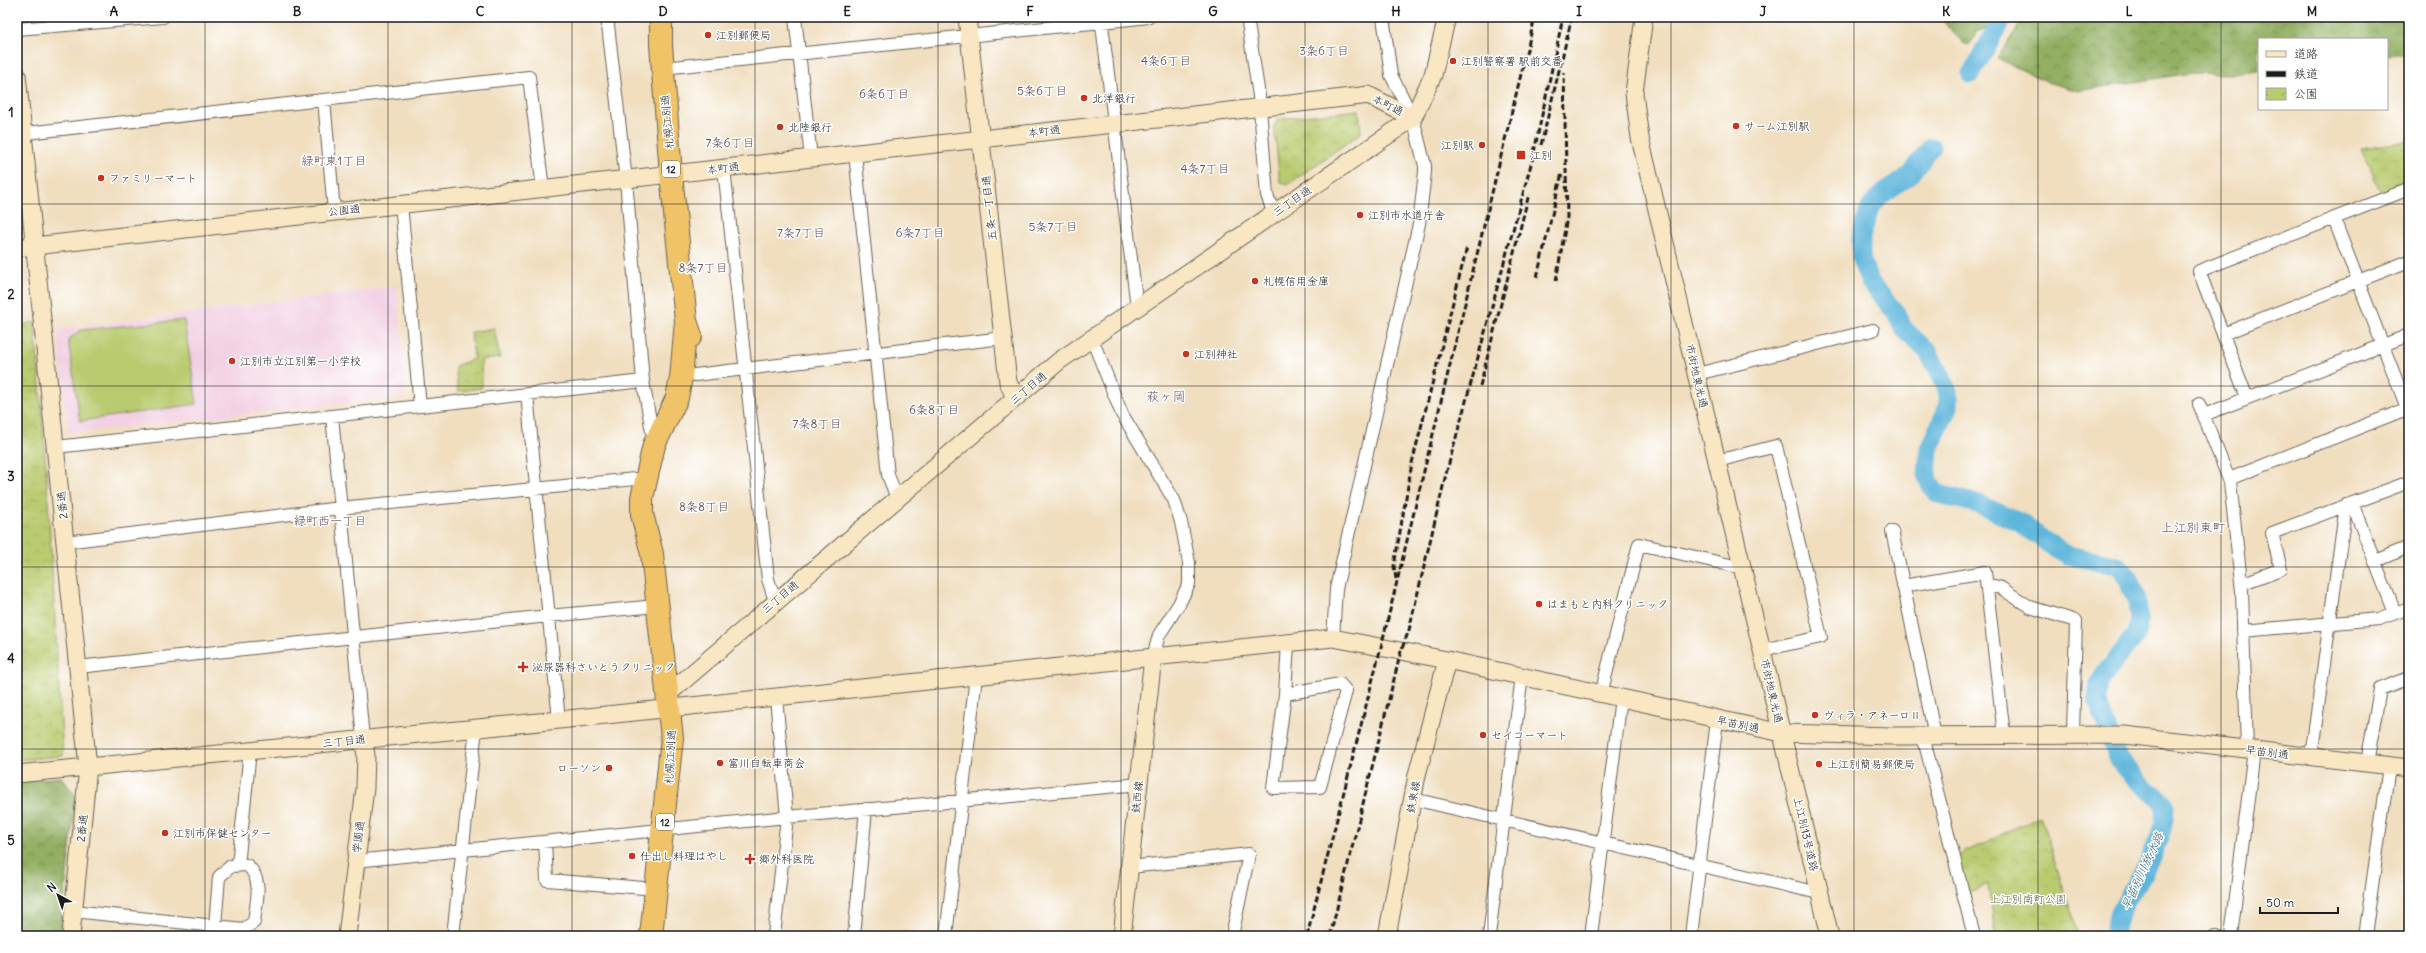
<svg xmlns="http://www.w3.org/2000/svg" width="2426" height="953" viewBox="0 0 2426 953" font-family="Delius,'Klee One',sans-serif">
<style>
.built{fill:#f2cfe2}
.forest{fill:url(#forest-crowns);stroke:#57663f}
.park{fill:url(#park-crowns);stroke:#6a7446}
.pitch{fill:#b9cb6f;stroke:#6a7446}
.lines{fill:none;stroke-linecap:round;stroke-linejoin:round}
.river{stroke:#5eb6db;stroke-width:19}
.street-casing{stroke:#666055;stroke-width:14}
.secondary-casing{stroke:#666055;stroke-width:19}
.highway-casing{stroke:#666055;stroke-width:24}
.street{stroke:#fff;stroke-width:12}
.secondary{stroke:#f9e7c3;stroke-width:17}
.highway{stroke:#f1c369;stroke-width:22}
.rail{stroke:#1c1c1c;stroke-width:3;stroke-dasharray:6 3;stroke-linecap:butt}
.grid{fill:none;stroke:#1c1c1c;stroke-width:1;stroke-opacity:0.55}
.poi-dot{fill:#c8321e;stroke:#fff;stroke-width:1.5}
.labels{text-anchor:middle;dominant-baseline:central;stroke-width:3;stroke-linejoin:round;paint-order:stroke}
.shield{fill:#fff;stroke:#606060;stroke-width:1}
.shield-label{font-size:10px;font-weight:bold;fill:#1c1c1c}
.poi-label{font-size:11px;fill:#1c1c1c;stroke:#fff;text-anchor:start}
.street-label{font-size:11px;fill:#1c1c1c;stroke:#fff}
.park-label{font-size:11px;fill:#535939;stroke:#fff}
.neighbourhood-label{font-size:12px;fill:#634e59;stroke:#fff}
.water-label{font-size:12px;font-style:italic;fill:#3a6172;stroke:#fff}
.quarter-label{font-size:13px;fill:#634e59;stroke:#fff}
.neatline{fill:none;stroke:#1c1c1c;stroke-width:1.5}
.grid-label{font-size:13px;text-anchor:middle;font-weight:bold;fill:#1c1c1c}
</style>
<defs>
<pattern id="forest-crowns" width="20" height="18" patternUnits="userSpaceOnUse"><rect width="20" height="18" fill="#92af62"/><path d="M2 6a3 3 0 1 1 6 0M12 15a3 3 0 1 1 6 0" fill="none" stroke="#768e50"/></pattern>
<pattern id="park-crowns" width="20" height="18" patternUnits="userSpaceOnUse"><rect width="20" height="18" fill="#b9cb6f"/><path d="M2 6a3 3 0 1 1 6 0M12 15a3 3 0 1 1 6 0" fill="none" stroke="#9eae60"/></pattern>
</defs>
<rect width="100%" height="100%" fill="#fff"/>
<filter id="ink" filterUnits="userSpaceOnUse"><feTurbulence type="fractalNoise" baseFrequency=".025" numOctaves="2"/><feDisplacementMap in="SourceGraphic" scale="8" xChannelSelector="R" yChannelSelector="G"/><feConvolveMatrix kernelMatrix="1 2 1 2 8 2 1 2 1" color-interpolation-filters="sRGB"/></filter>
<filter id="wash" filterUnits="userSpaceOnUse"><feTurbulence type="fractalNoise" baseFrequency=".012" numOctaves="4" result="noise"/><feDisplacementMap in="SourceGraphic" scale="16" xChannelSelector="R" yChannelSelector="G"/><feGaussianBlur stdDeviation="0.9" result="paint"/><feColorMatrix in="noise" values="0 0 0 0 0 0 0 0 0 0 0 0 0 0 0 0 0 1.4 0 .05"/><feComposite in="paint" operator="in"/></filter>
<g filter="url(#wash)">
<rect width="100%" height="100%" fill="#f0debf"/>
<path class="built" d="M397,286l9,107 -3,4 -331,36 -4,-3 -11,-100z"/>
<path class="forest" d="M1939,17h55v10l-16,4 -9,15 -7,-4z
M2022,17h387v36l-22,2v-16h-128v32l-27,3 -41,-1 -113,18 -31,-9 -50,-24 19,-27z
M61,777l15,19 -16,140h-43v-154z"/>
<path class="park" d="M1359,110l2,23 -74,52 -7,-4 -6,-55 4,-7z
M2409,141v41l-28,11 -20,-45z
M35,322l11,145 17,289 -46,4v-434z
M494,328l6,30 -19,2 1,28 -24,3 -3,-25 19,-7 -3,-27z
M2040,816l39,120h-84l-6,-52 -23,9 -9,-37z"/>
<path class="pitch" d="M184,320l13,84 -117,17 -12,-81 13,-10z"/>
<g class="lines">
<path class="river" d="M1971,74l33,-57
M1931,147l-20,27 -31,22 -10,12 -9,28v23l9,23 26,31 7,15 24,23 11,18 10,23v15l-19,42 -2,28 3,8 9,9 39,10 43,19 28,21 19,11 50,11 11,13 8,21 2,21 -4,16 -26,31 -10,15 -2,17 21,59 23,25 24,19c1,23 -10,46 -20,67 -10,19 -32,43 -30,66"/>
</g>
</g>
<g filter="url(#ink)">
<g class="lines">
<defs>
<path id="street" d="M607,17l19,163 17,201 11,62
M795,17l16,141
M1101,17l36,290
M1247,17l12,79 8,99 7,19
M17,29l146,-12
M663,68l486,-51
M324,100l10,111
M17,134l512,-57 14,112
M855,153l33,322 9,23
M724,168l44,411 7,22
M401,204l19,202
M2334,219l75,194
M2223,334l186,-73
M1092,339l30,75 52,86 7,22 8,41v21l-10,20 -20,31 -6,22
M1697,374l176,-44
M695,375l308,-37
M527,394l32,326
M2247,398l-48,-127 210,-82
M2199,404l31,78 12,109 5,158
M2204,415l205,-80
M332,416l31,322
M56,447l587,-66
M1717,461l59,-15 45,191 -59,13
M2229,479l180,-71
M2352,503l43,110
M1892,531l43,205
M65,542l275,-34 305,-30
M2375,561l34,-14
M1987,584l14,4 29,19 46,14 -3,113
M2241,584l40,-15 -9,-36 137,-51
M1903,586l82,-14 19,163
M2243,631l136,-12 30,-11
M1333,638l3,-49 83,-365 6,-52v-6l-12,-48 -22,-43 -8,-58
M78,667l470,-51 109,-10
M1285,694l55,-10 6,7 -26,96 -47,1 12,-94 3,-51
M1601,694l38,-150 104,24
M1923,736l51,200
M2311,757l35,-252
M2367,763l13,-74 29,-11
M1413,799l406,94
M545,842l2,38 109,9
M355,861l432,-44 352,-33
M238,865l12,-114
M1130,867l119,-13 -17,82
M73,911l171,18 10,-7c2,-20 10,-42 -7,-57l-16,1 -12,11 -4,49
M453,936l23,-208
M774,936l13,-119 -11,-120
M854,936l12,-127
M946,936l30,-260
M1489,936l33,-260
M1591,936l30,-238
M1691,936l26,-216
M2215,936h1
M2231,936l23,-186
M2365,936l24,-170"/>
<path id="secondary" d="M967,17l41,365 7,16
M1644,17l-10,76 6,45 190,798
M17,75l71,692 -17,169
M17,248l1344,-152 7,-1 45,23
M669,693l390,-332 354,-243 20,-43 14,-58
M17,774l542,-54 774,-82 114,22 335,73 111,3 232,-1 284,33
M347,936l18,-148 1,-33 -3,-17
M1122,936l31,-279
M1387,936l30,-161 30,-115"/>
<path id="highway" d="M661,17v28l10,129 15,147 5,15
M651,936l21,-198 -20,-184 -10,-40v-16l12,-53 23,-47 4,-20 5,-57"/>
</defs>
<use href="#street" class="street-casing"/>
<use href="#secondary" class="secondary-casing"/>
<use href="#highway" class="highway-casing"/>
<use href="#street" class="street"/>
<use href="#secondary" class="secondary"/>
<use href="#highway" class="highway"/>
<path class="rail" d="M1541,145l31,-128
M1537,277l25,-104
M1556,281l11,-64 -3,-145
M1480,386l49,-192
M1396,579l-2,-13 18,-103 55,-216
M1307,936l74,-289 154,-630
M1330,936l71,-285 8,-21 37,-156 87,-317 30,-140"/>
</g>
</g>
<path class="grid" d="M205,17v919M388,17v919M572,17v919M755,17v919M938,17v919M1121,17v919M1305,17v919M1488,17v919M1671,17v919M1854,17v919M2038,17v919M2221,17v919M17,204h2392M17,386h2392M17,567h2392M17,749h2392"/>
<g class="poi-dot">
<circle cx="708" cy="35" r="4"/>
<circle cx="1453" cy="61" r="4"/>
<circle cx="1084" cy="98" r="4"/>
<circle cx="1736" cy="126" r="4"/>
<circle cx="780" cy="127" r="4"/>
<circle cx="1482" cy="145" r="4"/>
<rect x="1516" y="150" width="10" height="10" rx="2"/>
<circle cx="101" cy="178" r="4"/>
<circle cx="1360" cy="215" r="4"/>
<circle cx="1255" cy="281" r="4"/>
<circle cx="1186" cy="354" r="4"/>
<circle cx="232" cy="361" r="4"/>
<circle cx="1539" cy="604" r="4"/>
<path d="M521 661h4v4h4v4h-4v4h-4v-4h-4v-4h4z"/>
<circle cx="1815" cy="715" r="4"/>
<circle cx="1483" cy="735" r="4"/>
<circle cx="720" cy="763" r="4"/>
<circle cx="1819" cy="764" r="4"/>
<circle cx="609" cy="768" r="4"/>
<circle cx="165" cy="833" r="4"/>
<circle cx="632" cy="856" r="4"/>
<path d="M748 853h4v4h4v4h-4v4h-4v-4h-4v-4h4z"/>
</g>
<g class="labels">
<g class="shield">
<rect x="662" y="161" width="18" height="16" rx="3"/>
<rect x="656" y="814" width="18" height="16" rx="3"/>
</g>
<g class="shield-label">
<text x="671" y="169">12</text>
<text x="665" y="822">12</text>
</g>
<g class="poi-label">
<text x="716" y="35">江別郵便局</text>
<text x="1461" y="61">江別警察署 駅前交番</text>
<text x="1092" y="98">北洋銀行</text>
<text x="1744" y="126">サーム江別駅</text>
<text x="788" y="127">北陸銀行</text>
<text x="1474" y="145" text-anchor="end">江別駅</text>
<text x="1530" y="155">江別</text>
<text x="109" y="178">ファミリーマート</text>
<text x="1368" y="215">江別市水道庁舎</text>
<text x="1263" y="281">札幌信用金庫</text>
<text x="1194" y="354">江別神社</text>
<text x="240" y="361">江別市立江別第一小学校</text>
<text x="1547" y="604">はまもと内科クリニック</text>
<text x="532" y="667">泌尿器科さいとうクリニック</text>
<text x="1823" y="715">ヴィラ・アネーロⅡ</text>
<text x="1491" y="735">セイコーマート</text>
<text x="728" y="763">富川自転車商会</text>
<text x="1827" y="764">上江別簡易郵便局</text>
<text x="601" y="768" text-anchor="end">ローソン</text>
<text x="173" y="833">江別市保健センター</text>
<text x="640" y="856">仕出し料理はやし</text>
<text x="759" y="859">郷外科医院</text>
</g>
<g class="street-label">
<text transform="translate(1388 105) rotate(26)">本町通</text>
<text transform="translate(667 122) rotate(-95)">札幌江別通</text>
<text transform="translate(1044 131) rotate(-7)">本町通</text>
<text transform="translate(723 168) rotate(-7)">本町通</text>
<text transform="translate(1292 201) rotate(-35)">三丁目通</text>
<text transform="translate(989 208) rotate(-96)">五条一丁目通</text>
<text transform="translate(344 210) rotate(-6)">公園通</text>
<text transform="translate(1697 376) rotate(77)">市街地東光通</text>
<text transform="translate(1028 388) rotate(-40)">三丁目通</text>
<text transform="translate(62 505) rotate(-96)">2番通</text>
<text transform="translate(780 597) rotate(-40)">三丁目通</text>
<text transform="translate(1772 691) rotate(77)">市街地東光通</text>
<text transform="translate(1738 724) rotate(12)">早苗別通</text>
<text transform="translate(344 741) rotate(-6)">三丁目通</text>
<text transform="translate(2267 752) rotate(7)">早苗別通</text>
<text transform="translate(670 757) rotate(-87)">札幌江別通</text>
<text transform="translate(1137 797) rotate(-84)">鉄西線</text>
<text transform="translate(1413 797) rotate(-80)">鉄東線</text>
<text transform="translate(82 828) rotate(-84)">2番通</text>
<text transform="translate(1806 834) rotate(77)">上江別13号道路</text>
<text transform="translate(358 837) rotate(-83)">学園通</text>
</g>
<g class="park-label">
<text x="2028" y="899">上江別南町公園</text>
</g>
<g class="neighbourhood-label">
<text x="1324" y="50">3条6丁目</text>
<text x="1166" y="60">4条6丁目</text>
<text x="1042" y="90">5条6丁目</text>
<text x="884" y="93">6条6丁目</text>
<text x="730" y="142">7条6丁目</text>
<text x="334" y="160">緑町東1丁目</text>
<text x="1205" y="168">4条7丁目</text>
<text x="1053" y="226">5条7丁目</text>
<text x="801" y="232">7条7丁目</text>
<text x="920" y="232">6条7丁目</text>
<text x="703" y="267">8条7丁目</text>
<text x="934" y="409">6条8丁目</text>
<text x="817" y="423">7条8丁目</text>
<text x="704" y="506">8条8丁目</text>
<text x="330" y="520">緑町西一丁目</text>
</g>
<g class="water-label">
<text transform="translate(2142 871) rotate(-65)">早苗別川放水路</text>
</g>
<g class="quarter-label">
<text x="1166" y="396">萩ヶ岡</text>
<text x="2193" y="527">上江別東町</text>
</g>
</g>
<rect width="2426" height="953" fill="none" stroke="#fff" stroke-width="44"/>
<rect x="2258" y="38" width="130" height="72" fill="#ffffff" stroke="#a4a4a4"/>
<rect x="2266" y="51" width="20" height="6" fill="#f9e7c3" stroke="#a4a4a4"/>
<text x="2294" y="58" font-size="12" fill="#1c1c1c">道路</text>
<rect x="2266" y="71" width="20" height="6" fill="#1c1c1c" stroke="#a4a4a4"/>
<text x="2294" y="78" font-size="12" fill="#1c1c1c">鉄道</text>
<rect x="2266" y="88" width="20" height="12" fill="url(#park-crowns)" stroke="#a4a4a4"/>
<text x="2294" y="98" font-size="12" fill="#1c1c1c">公園</text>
<g transform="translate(58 895) rotate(320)" stroke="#ffffff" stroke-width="3" paint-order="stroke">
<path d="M0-3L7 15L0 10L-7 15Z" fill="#1c1c1c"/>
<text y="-6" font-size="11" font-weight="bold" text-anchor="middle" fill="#1c1c1c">N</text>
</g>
<path d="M2260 907v6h78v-6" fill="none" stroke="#1c1c1c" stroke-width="2"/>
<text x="2266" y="907" font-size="12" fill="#1c1c1c" stroke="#ffffff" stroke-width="3" paint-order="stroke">50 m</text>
<rect x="22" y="22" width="2382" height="909" class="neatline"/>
<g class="grid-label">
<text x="114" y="16">A</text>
<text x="297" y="16">B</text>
<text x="480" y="16">C</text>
<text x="663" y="16">D</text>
<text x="847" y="16">E</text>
<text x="1030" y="16">F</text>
<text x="1213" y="16">G</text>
<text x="1396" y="16">H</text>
<text x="1579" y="16">I</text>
<text x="1763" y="16">J</text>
<text x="1946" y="16">K</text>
<text x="2129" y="16">L</text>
<text x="2312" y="16">M</text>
<text x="11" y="117">1</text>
<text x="11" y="299">2</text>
<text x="11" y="481">3</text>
<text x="11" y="663">4</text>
<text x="11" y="845">5</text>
</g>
</svg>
